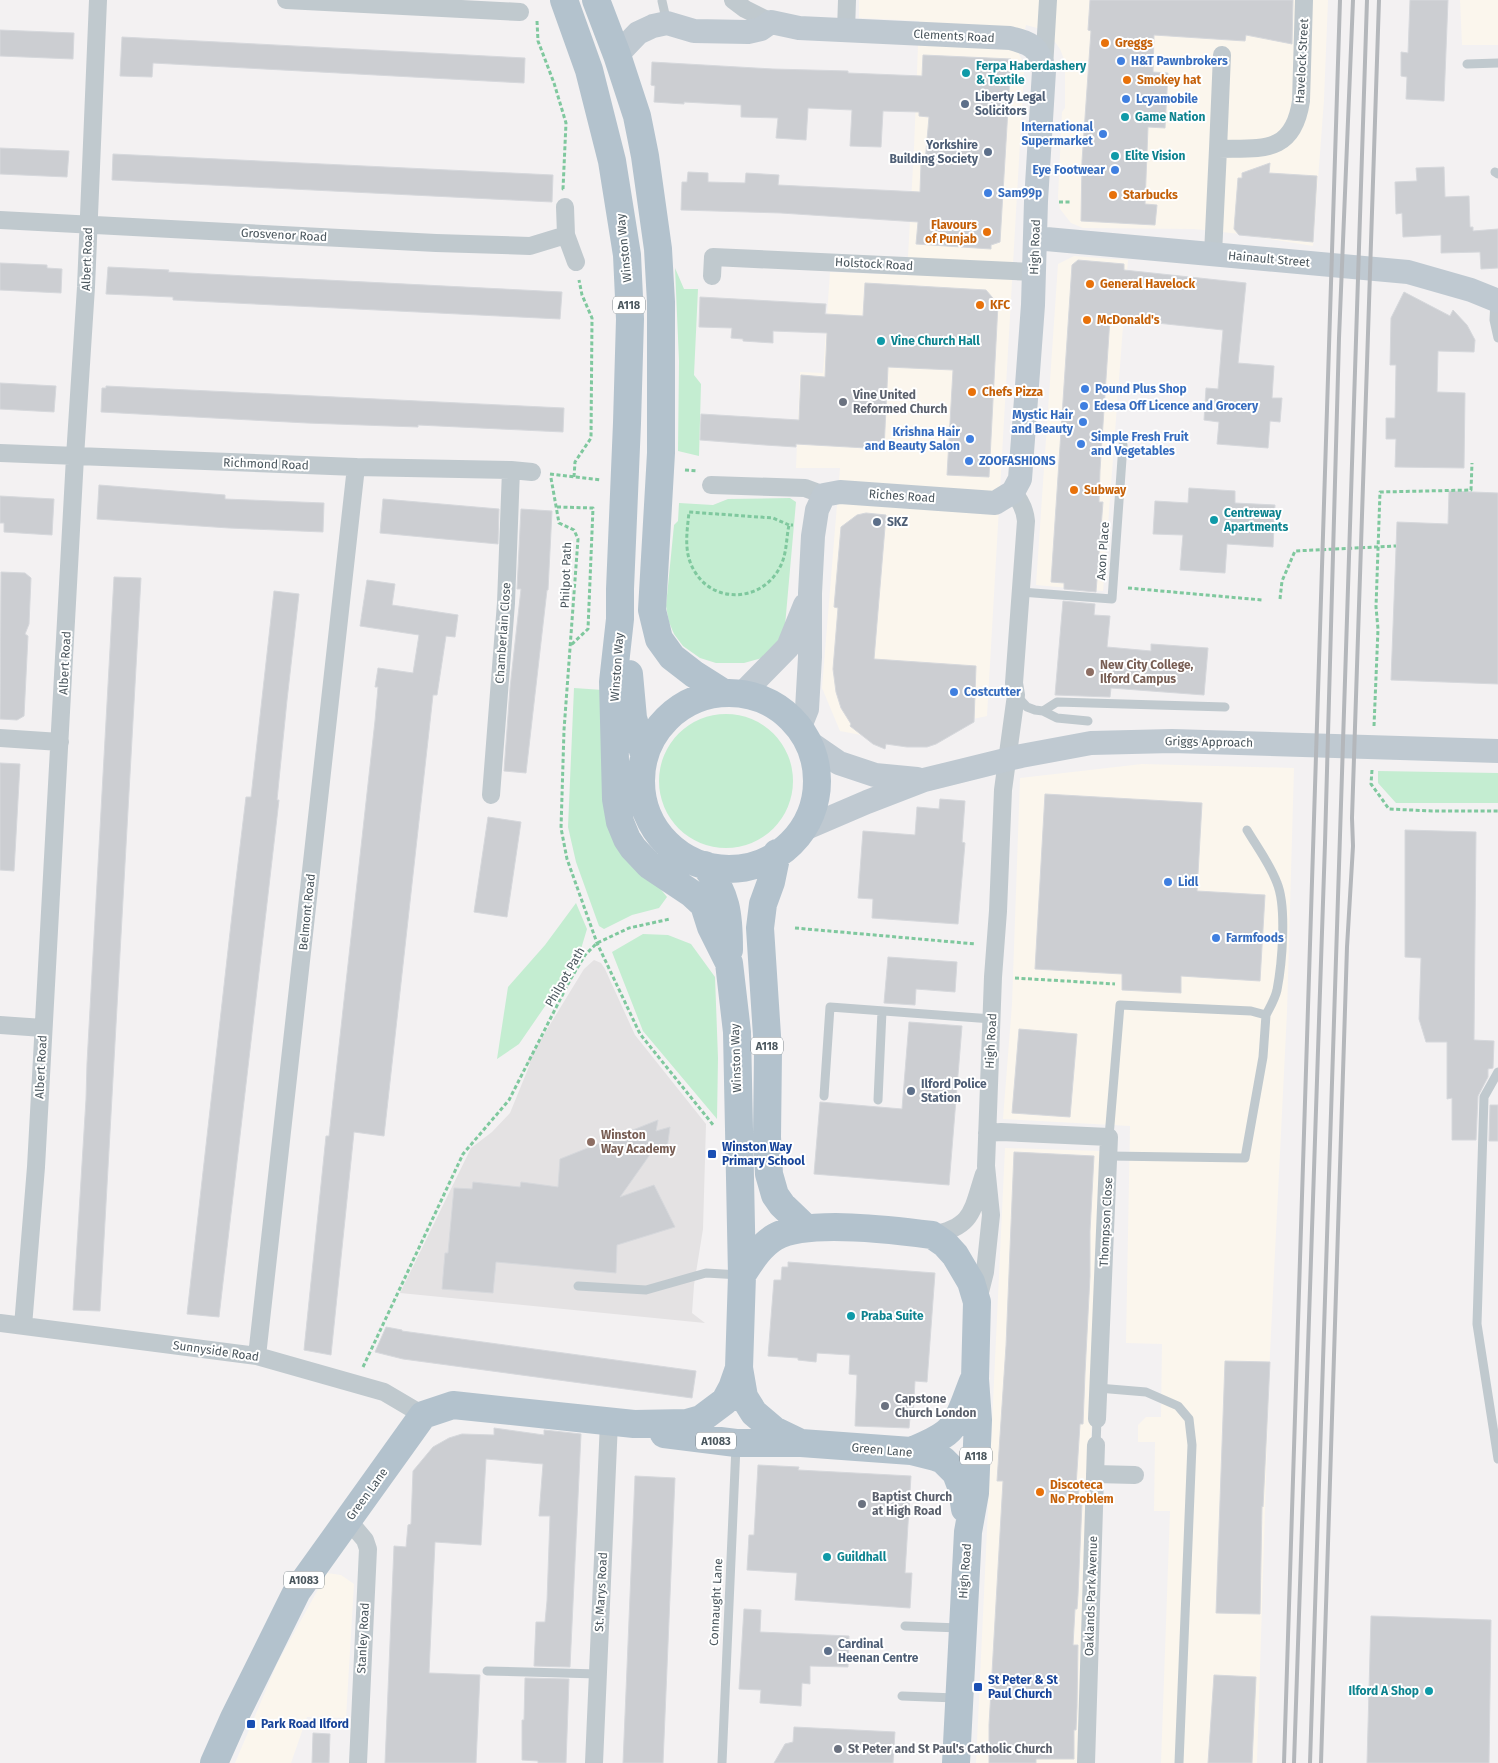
<svg xmlns="http://www.w3.org/2000/svg" width="1498" height="1763" viewBox="0 0 1498 1763" font-family="'Fira Sans',sans-serif">
<style>
.commercial{fill:#fbf6ed}
.education{fill:#e4e2e3}
.green{fill:#c4edd1}
.building{fill:#ccced2;stroke:#d6d8dc}
.lines{fill:none;stroke-linecap:round;stroke-linejoin:round}
.path{stroke:#7fc89e;stroke-width:3;stroke-dasharray:4 2.5;stroke-linecap:butt}
.lane{stroke:#c0c9ce;stroke-width:9}
.street{stroke:#c0c9ce;stroke-width:18}
.secondary{stroke:#bfc9d1;stroke-width:24}
.primary{stroke:#b3c2cd;stroke-width:28}
.rail{stroke:#b4b7bb;stroke-width:4}
.food-dot{fill:#e8710a;stroke:#fff;stroke-width:2}
.shop-dot{fill:#3f7fe0;stroke:#fff;stroke-width:2}
.culture-dot{fill:#0f9aa8;stroke:#fff;stroke-width:2}
.service-dot{fill:#5c6f8a;stroke:#fff;stroke-width:2}
.worship-dot{fill:#6b7280;stroke:#fff;stroke-width:2}
.education-dot{fill:#8d6e63;stroke:#fff;stroke-width:2}
.transit-dot{fill:#1a4fb4;stroke:#fff;stroke-width:2}
.labels{text-anchor:middle;dominant-baseline:central;stroke-width:4;stroke-linejoin:round;paint-order:stroke}
.shield{fill:#fff;stroke:#80898e;stroke-width:1}
.shield-label{font-size:11px;font-weight:bold;fill:#4a565d}
.street-label{font-size:12px;fill:#4a565d;stroke:#fff}
.food-label{font-size:12px;font-weight:bold;fill:#c56008;stroke:#fff;text-anchor:start}
.shop-label{font-size:12px;font-weight:bold;fill:#366cbe;stroke:#fff;text-anchor:start}
.culture-label{font-size:12px;font-weight:bold;fill:#0d838f;stroke:#fff;text-anchor:start}
.service-label{font-size:12px;font-weight:bold;fill:#4e5e75;stroke:#fff;text-anchor:start}
.worship-label{font-size:12px;font-weight:bold;fill:#5b616d;stroke:#fff;text-anchor:start}
.education-label{font-size:12px;font-weight:bold;fill:#785e54;stroke:#fff;text-anchor:start}
.transit-label{font-size:12px;font-weight:bold;fill:#164399;stroke:#fff;text-anchor:start}
</style>
<rect width="100%" height="100%" fill="#f3f1f2"/>
<path class="commercial" d="M859,0h469l-4,100 -11,146 -73,-12 -46,-5 -111,-1 -12,-5 -11,-14 -2,-12 4,-85 3,-4v-46l-5,-13 -5,-7 -18,-14 -11,-3 -7,29 4,8 1,11 -37,643 -105,23 -42,-8 -18,-43 18,-220h-44l4,-96 23,1 7,-101 77,3 7,-127 5,-127 -60,-3z
M1460,0h38v45h-36z
M1074,256l54,4 -25,331 -67,-6 22,-321z
M1142,764l152,4 -7,244 -17,341 -13,410h-96l9,-252h-16l1,-69h-17v-17l8,-8h15l1,-73 -36,-1 4,-217 -127,-7 9,-115 8,-226z
M1005,1148l96,3 -21,612h-104z
M327,1573l14,2 13,9 -8,134 -39,-1 -16,46h-56l42,-99z"/>
<path class="education" d="M594,960l7,3 4,6 30,66 71,89 -3,105 -9,56 -2,28 13,10 -305,-30 71,-145 21,-16 18,-19 20,-49 -3,-2 57,-93z"/>
<path class="green" d="M675,268l9,21h14l-4,86 7,9 -2,72 -21,-5 1,-90z
M790,498l6,4 -12,135 -22,21 -18,5h-28l-16,-5 -17,-12 -9,-12 -5,-12 -3,-16 8,-81 4,-4 1,-18 34,2 15,-6z
M574,688l29,2 39,176 25,31 -8,11 -27,7 -28,14 -5,-3 -23,-64 -8,-35z
M659 781a67 67 0 1 1 134 0a67 67 0 1 1-134 0Z
M1378,771l120,2v30h-102l-18,-20z
M576,903l11,26 -6,20 -20,34 -42,61 -22,15 11,-72 37,-42z
M643,934l25,1 23,9 24,33 3,81 -1,61 -74,-88 -31,-79z"/>
<path class="building" d="M1090,0h203l-1,44 -46,-9 -1,6 -91,-6 -1,37 15,1 -3,55 -17,-1 -3,77 12,1 -2,20 -74,-4 1,-60 9,-130 -3,-1z
M1410,0h38l-4,101 -38,-2 1,-22 -6,-1v-24l7,1z
M0,30l74,3 -1,26 -73,-3z
M122,37l403,21 -1,25 -371,-20 -1,14 -32,-1z
M923,55l88,4 -11,183 -9,3v4l-75,-5 2,-22 -137,-9 -100,-3 1,-28h5l1,-10 20,1v9l37,1 1,-10 33,2 -1,10 142,7 1,-29h4l4,-46 -10,-1v-4l-36,-1 -2,36 -31,-1 2,-36 -44,-2 -2,32 -30,-2 2,-20 -37,-1v-12l-57,-3v2l-30,-2 1,-16 -4,-1 1,-23 121,7 75,2v2l74,3z
M0,148l69,3 -2,26 -67,-3z
M113,154l440,21 -1,27 -440,-22z
M1270,163l-1,10 48,3 -4,66 -74,-7 -5,-6 4,-51h4v-5z
M1444,167l1,30 24,-1 1,31h3v4l25,-2v39l-17,1 -1,-17 -39,1v-18l-38,2 -1,-24 -6,1 -1,-32 22,-1 -1,-13z
M1078,260l46,4v6l122,13 -8,80 36,3 -2,32h10l-2,24 -10,-1 -2,27 -51,-4 2,-22 -15,-2 2,-32 12,1 5,-59 -113,-12 -10,152 -1,32h4l-7,90 -32,-3v-6l-13,-1 21,-317z
M0,263l47,2v3l15,1 -1,24 -61,-3z
M108,267l61,3 -1,2 394,20 -2,27 -387,-19v-3l-67,-3z
M865,283l121,7 12,14 -9,173 -42,-2 6,-105 -65,-3 -4,82 -88,-5v3l-31,-2 -65,-5 1,-26 98,6 2,-45 24,2 2,-44 -54,-2v12l-30,-2v-2l-12,-1 1,-10 -33,-1 1,-30 126,7 -1,10 38,2z
M1404,292l46,24 3,-6 14,15 8,15 -1,12 -36,-1 -1,41 28,1 -1,75 -69,-1 1,-28h-10v-21h9l1,-53h-6l1,-47z
M0,383l56,3 -2,26 -54,-3z
M106,386l458,22 -1,24 -145,-7v2l-111,-4 -206,-11 1,-24h4z
M99,485l126,10v4l99,4 -1,29 -94,-4 -132,-9z
M1189,488l46,3v12l40,2 -2,42 -46,-3 -2,29 -45,-3 3,-35 -30,-1 2,-33 33,2z
M1449,491l49,2v191l-107,-4 6,-158 51,2z
M0,496l54,3 -2,36 -48,-3v-9h-4z
M383,499l116,10 -1,35 -118,-11z
M521,509l31,2 -4,79h-1l-21,183 -22,-2 6,-83 11,-99h-4z
M866,513l20,2 -12,144 102,7 -2,56 -38,22 -9,3h-20l-21,-3 -1,5 -12,-5 -23,-18 1,-2 -10,-16 -5,-16 -3,-23 5,-61 -4,-1 7,-80 16,-12z
M1,572l24,1 6,5 -2,46 -4,10 3,2 -4,80 -7,4 -17,-1z
M114,577l27,1 -41,733 -27,-1 13,-211 1,-36z
M367,580l28,4 -3,21 66,10 -3,22 -9,-1 -9,59h-4l-49,441 -30,-4 -23,223 -27,-5 22,-214h3l46,-415 3,-34h-3l3,-19 35,5 6,-38 -59,-9z
M274,591l25,3 -12,106 -10,100h2l-60,517 -32,-3 48,-426 11,-91h5z
M1063,601l32,3 -1,11 16,1 -3,31 44,4v-7l57,4 -4,47 -93,-7 -1,9 -55,-2z
M0,763l20,1 -6,107 -14,-1z
M1045,794l157,9 -5,88 68,4 -5,86 -79,-5v17l-59,-3v-16l-87,-5z
M940,799l25,2 -3,41 3,1 -7,81 -86,-6 1,-19 -15,-1 5,-67 52,4 2,-28 22,2z
M488,817l33,5 -14,95 -33,-5z
M1405,830l71,2 -2,208 20,1 -1,27 -5,1v8l-10,19 -2,44h-24v-42l-5,1v-57h-21l-7,-23 2,-61 -16,-1z
M888,957l69,5 -2,30 -39,-3 -1,16 -31,-2z
M909,1022l53,4 -13,159 -135,-11 6,-72 82,7z
M1019,1029l58,5 -7,83 -58,-4z
M1490,1105h8v36h-9z
M658,1120l-2,11 14,-4 -3,22 -11,-3 -36,51 34,-12 21,42 -58,18 -1,28 -120,-11 -3,31 -51,-4 3,-36h3l6,-65 18,1 1,-7 47,5 1,-5 37,5 2,-28z
M1014,1152l80,4 -4,75v45l-5,97 -2,51h-3l-4,62h3l-1,17h4l-4,92 -1,14h-2l-2,36h5l-1,62 -1,23h-2v29h-38v4h-47v-38l14,-244h-6l9,-135z
M788,1262l147,11 -8,109 -12,-1 -2,37h-3l-1,10 -54,-2 2,-51 -8,-1 1,-19 -33,-2 -1,9 -18,-2v-2l-30,-2 6,-76h7l1,-13h6z
M386,1327l16,3v1l294,40 -4,27 -289,-39 -28,-7z
M1225,1361l45,1 -7,145 -1,-1 -2,108 -44,-1z
M494,1428l50,7v-5l37,4 -11,233 -36,-1 2,-44h9l2,-21 3,-85h-11l4,-52 -57,-5 -5,86 -46,-3 -6,131 51,2 -4,88h-91l9,-217 12,1 2,-22 3,-1 2,-53 20,-24 16,-9 13,-4 32,1z
M758,1465l41,2 -1,3 113,6 -6,97h7l-2,35 -115,-8 2,-27 -50,-3 2,-35h5z
M635,1476l40,2 -12,285h-40z
M744,1609l17,1 -1,22 89,4 -1,31 -38,-1v18l-8,-1 -1,23 -41,-3 1,-13 -22,-1z
M1371,1616l120,4 -2,143h-122z
M1214,1675l42,2 -4,86h-44z
M525,1678l44,1 -3,84h-28v-2l-16,-1v-40h2z
M794,1727l101,5 -2,31h-119l11,-19 8,-2z
M313,1733l17,1 -1,29h-17z"/>
<g class="lines">
<path class="path" d="M537,21l1,20 16,42 12,40 -3,66h2
M1059,202h12
M685,470l13,1
M550,474l51,6
M574,477l1,-15 16,-24 1,-120 -10,-23 -3,-15
M551,478l8,45 15,7 4,9 -14,191 -3,98 6,31 30,84 43,91 74,92
M557,507l36,1 -5,121 -17,16
M789,525l-16,-7 -84,-6c-2,21 -6,41 6,60 20,33 68,29 85,-5 7,-13 6,-28 9,-42h4
M1128,588l134,12
M1280,599l2,-18 13,-30 101,-5
M1374,726l4,-97 -2,-22 4,-115 91,-2 1,-27
M1372,770l-1,14 18,25 43,2h66
M795,928l181,16
M1015,978l100,6
M363,1367l100,-213 46,-54 61,-120 15,-25 12,-12 32,-15 41,-9"/>
<path class="lane" d="M662,1l5,22
M1467,64l31,-1
M1495,172l3,2
M1495,300l-1,20 4,18
M1021,592l91,7 11,-154
M1016,695l11,12 8,3 8,1 14,7 31,3
M1043,711l14,-9 168,5
M1247,830c10,17 23,34 30,53 10,24 5,81 0,107 -2,9 -7,17 -11,25
M1498,1072l-14,25 -7,227 21,135
M824,1096l6,-89 162,12
M878,1100l4,-89
M1109,1156l136,2 18,-101 3,-42 -15,-4 -131,-6 -11,132
M578,1286l68,4 60,-17 34,2
M1098,1388l48,4 32,14 11,13 3,26 -13,318
M1096,1445l1,-26
M905,1626l55,2
M487,1671l111,3
M902,1696l54,2
M722,1763l14,-317"/>
<path class="street" d="M286,0l234,12
M733,0l12,9 26,13
M846,31l1,-31
M1044,68l4,-68
M1218,149l4,-94
M565,207l1,28
M0,220l436,23 94,3 36,-11 10,27
M1213,254l5,-105c43,-1 75,6 83,-48l3,-101
M712,276l1,-19 321,15
M0,453l356,14 155,3 21,2
M711,485l94,3 19,7
M0,738l60,4
M491,795l15,-192 5,-133
M0,1025l43,3
M987,1133l14,-1 108,5 -12,282
M932,1235c42,-8 40,-25 52,-61
M978,1300l7,-28 6,-57 -5,-49 7,-189 5,-66 5,-121 13,-95 -2,-12 12,-162c-1,-11 -5,-20 -13,-29
M0,1323l257,33 127,36 39,23
M23,1326l13,-159 39,-710 11,-170 12,-287
M257,1356l99,-889
M1095,1474l40,1
M348,1520l17,20 3,9 -10,214
M594,1763l15,-341
M1086,1763l10,-318"/>
<path class="secondary" d="M617,55l21,-22 15,-7 14,-3 27,8 54,1 13,-3 10,-7 28,6 211,10c23,6 29,9 34,33l-8,130 -3,104 -13,174 -7,13 -18,11 -155,-11 -16,3 -7,15 -4,26 -3,57v64l-3,52 -8,20
M1035,238l373,34 63,18 27,11
M742,694l46,-47 17,-42
M810,743l29,20 36,12 42,4
M804,829l63,-27 57,-22 97,-24 70,-13 81,-2 326,10"/>
<path class="primary" d="M564,0l25,70 23,91 15,94 3,64 -3,104 -7,166v30l-7,63 3,117 4,23 7,17 6,9 16,17 42,28 13,12 7,22 18,36 8,69 5,243 -3,93 5,29 10,16 20,17 27,13
M596,0l21,55 20,61 8,40 13,93 3,53v151l-9,157 7,29 13,18 22,17 30,19
M629,674l4,44 11,36
M641 781a88 88 0 1 1 176 0a88 88 0 1 1-176 0Z
M777,853l-6,29 -8,22 -3,24 8,123 -1,86 2,37 6,21 7,10 24,23
M705,865c22,30 24,49 24,85
M742,1275c9,-14 18,-29 33,-38 32,-18 119,-7 157,-2l13,9 10,11 16,27 6,20 -2,77 3,41 -3,73 -7,39 -12,231
M664,1434l72,9h65l110,8 24,6 8,3 13,13 6,16 3,20
M911,1451c12,-5 25,-10 35,-18 14,-11 20,-35 27,-52
M214,1763l20,-45 63,-127 126,-176 30,-10 181,19 53,-1 14,-4 24,-18 7,-13 7,-20"/>
<path class="rail" d="M1284,1763l56,-1763
M1294,1763l31,-920 14,-505 14,-338
M1310,1763l57,-1763
M1321,1763l26,-816 6,-101 -1,-28 27,-818"/>
</g>
<g class="food-dot">
<circle cx="1105" cy="43" r="5"/>
<circle cx="1127" cy="80" r="5"/>
<circle cx="1113" cy="195" r="5"/>
<circle cx="987" cy="232" r="5"/>
<circle cx="1090" cy="284" r="5"/>
<circle cx="980" cy="305" r="5"/>
<circle cx="1087" cy="320" r="5"/>
<circle cx="972" cy="392" r="5"/>
<circle cx="1074" cy="490" r="5"/>
<circle cx="1040" cy="1492" r="5"/>
</g>
<g class="shop-dot">
<circle cx="1121" cy="61" r="5"/>
<circle cx="1126" cy="99" r="5"/>
<circle cx="1103" cy="134" r="5"/>
<circle cx="1115" cy="170" r="5"/>
<circle cx="988" cy="193" r="5"/>
<circle cx="1085" cy="389" r="5"/>
<circle cx="1084" cy="406" r="5"/>
<circle cx="1083" cy="422" r="5"/>
<circle cx="970" cy="439" r="5"/>
<circle cx="1081" cy="444" r="5"/>
<circle cx="969" cy="461" r="5"/>
<circle cx="954" cy="692" r="5"/>
<circle cx="1168" cy="882" r="5"/>
<circle cx="1216" cy="938" r="5"/>
</g>
<g class="culture-dot">
<circle cx="966" cy="73" r="5"/>
<circle cx="1125" cy="117" r="5"/>
<circle cx="1115" cy="156" r="5"/>
<circle cx="881" cy="341" r="5"/>
<circle cx="1214" cy="520" r="5"/>
<circle cx="851" cy="1316" r="5"/>
<circle cx="827" cy="1557" r="5"/>
<circle cx="1429" cy="1691" r="5"/>
</g>
<g class="service-dot">
<circle cx="965" cy="104" r="5"/>
<circle cx="988" cy="152" r="5"/>
<circle cx="877" cy="522" r="5"/>
<circle cx="911" cy="1091" r="5"/>
<circle cx="828" cy="1651" r="5"/>
</g>
<g class="worship-dot">
<circle cx="843" cy="402" r="5"/>
<circle cx="885" cy="1406" r="5"/>
<circle cx="862" cy="1504" r="5"/>
<circle cx="838" cy="1749" r="5"/>
</g>
<g class="education-dot">
<circle cx="1090" cy="672" r="5"/>
<circle cx="591" cy="1142" r="5"/>
</g>
<g class="transit-dot">
<rect x="707" y="1149" width="10" height="10" rx="2.5"/>
<rect x="973" y="1682" width="10" height="10" rx="2.5"/>
<rect x="246" y="1719" width="10" height="10" rx="2.5"/>
</g>
<g class="labels">
<g class="shield">
<rect x="613" y="296.5" width="32" height="17" rx="4"/>
<rect x="751" y="1037.5" width="32" height="17" rx="4"/>
<rect x="696" y="1432.5" width="40" height="17" rx="4"/>
<rect x="960" y="1447.5" width="32" height="17" rx="4"/>
<rect x="284" y="1571.5" width="40" height="17" rx="4"/>
</g>
<g class="shield-label">
<text x="629" y="305">A118</text>
<text x="767" y="1046">A118</text>
<text x="716" y="1441">A1083</text>
<text x="976" y="1456">A118</text>
<text x="304" y="1580">A1083</text>
</g>
<g class="street-label">
<text transform="translate(954 36) rotate(3)">Clements Road</text>
<text transform="translate(1302 61) rotate(-87)">Havelock Street</text>
<text transform="translate(284 235) rotate(3)">Grosvenor Road</text>
<text transform="translate(1035 247) rotate(-88)">High Road</text>
<text transform="translate(624 248) rotate(-96)">Winston Way</text>
<text transform="translate(87 259) rotate(-88)">Albert Road</text>
<text transform="translate(1269 259) rotate(5)">Hainault Street</text>
<text transform="translate(874 264) rotate(3)">Holstock Road</text>
<text transform="translate(266 464) rotate(2)">Richmond Road</text>
<text transform="translate(902 496) rotate(4)">Riches Road</text>
<text transform="translate(1103 551) rotate(-86)">Axon Place</text>
<text transform="translate(566 575) rotate(-88)">Philpot Path</text>
<text transform="translate(503 633) rotate(-86)">Chamberlain Close</text>
<text transform="translate(65 663) rotate(-87)">Albert Road</text>
<text transform="translate(617 667) rotate(-86)">Winston Way</text>
<text transform="translate(1209 742) rotate(1)">Griggs Approach</text>
<text transform="translate(307 912) rotate(-84)">Belmont Road</text>
<text transform="translate(565 977) rotate(-60)">Philpot Path</text>
<text transform="translate(991 1041) rotate(-87)">High Road</text>
<text transform="translate(736 1058) rotate(-92)">Winston Way</text>
<text transform="translate(41 1067) rotate(-87)">Albert Road</text>
<text transform="translate(1106 1222) rotate(-87)">Thompson Close</text>
<text transform="translate(216 1351) rotate(8)">Sunnyside Road</text>
<text transform="translate(882 1450) rotate(5)">Green Lane</text>
<text transform="translate(367 1494) rotate(-54)">Green Lane</text>
<text transform="translate(965 1571) rotate(-86)">High Road</text>
<text transform="translate(601 1592) rotate(-87)">St. Marys Road</text>
<text transform="translate(1091 1596) rotate(-88)">Oaklands Park Avenue</text>
<text transform="translate(716 1602) rotate(-87)">Connaught Lane</text>
<text transform="translate(363 1638) rotate(-87)">Stanley Road</text>
</g>
<g class="food-label">
<text x="1115" y="43">Greggs</text>
<text x="1137" y="80">Smokey hat</text>
<text x="1123" y="195">Starbucks</text>
<text x="977" y="225" text-anchor="end">Flavours<tspan x="977" dy="14">of Punjab</tspan></text>
<text x="1100" y="284">General Havelock</text>
<text x="990" y="305">KFC</text>
<text x="1097" y="320">McDonald's</text>
<text x="982" y="392">Chefs Pizza</text>
<text x="1084" y="490">Subway</text>
<text x="1050" y="1485">Discoteca<tspan x="1050" dy="14">No Problem</tspan></text>
</g>
<g class="shop-label">
<text x="1131" y="61">H&amp;T Pawnbrokers</text>
<text x="1136" y="99">Lcyamobile</text>
<text x="1093" y="127" text-anchor="end">International<tspan x="1093" dy="14">Supermarket</tspan></text>
<text x="1105" y="170" text-anchor="end">Eye Footwear</text>
<text x="998" y="193">Sam99p</text>
<text x="1095" y="389">Pound Plus Shop</text>
<text x="1094" y="406">Edesa Off Licence and Grocery</text>
<text x="1073" y="415" text-anchor="end">Mystic Hair<tspan x="1073" dy="14">and Beauty</tspan></text>
<text x="960" y="432" text-anchor="end">Krishna Hair<tspan x="960" dy="14">and Beauty Salon</tspan></text>
<text x="1091" y="437">Simple Fresh Fruit<tspan x="1091" dy="14">and Vegetables</tspan></text>
<text x="979" y="461">ZOOFASHIONS</text>
<text x="964" y="692">Costcutter</text>
<text x="1178" y="882">Lidl</text>
<text x="1226" y="938">Farmfoods</text>
</g>
<g class="culture-label">
<text x="976" y="66">Ferpa Haberdashery<tspan x="976" dy="14">&amp; Textile</tspan></text>
<text x="1135" y="117">Game Nation</text>
<text x="1125" y="156">Elite Vision</text>
<text x="891" y="341">Vine Church Hall</text>
<text x="1224" y="513">Centreway<tspan x="1224" dy="14">Apartments</tspan></text>
<text x="861" y="1316">Praba Suite</text>
<text x="837" y="1557">Guildhall</text>
<text x="1419" y="1691" text-anchor="end">Ilford A Shop</text>
</g>
<g class="service-label">
<text x="975" y="97">Liberty Legal<tspan x="975" dy="14">Solicitors</tspan></text>
<text x="978" y="145" text-anchor="end">Yorkshire<tspan x="978" dy="14">Building Society</tspan></text>
<text x="887" y="522">SKZ</text>
<text x="921" y="1084">Ilford Police<tspan x="921" dy="14">Station</tspan></text>
<text x="838" y="1644">Cardinal<tspan x="838" dy="14">Heenan Centre</tspan></text>
</g>
<g class="worship-label">
<text x="853" y="395">Vine United<tspan x="853" dy="14">Reformed Church</tspan></text>
<text x="895" y="1399">Capstone<tspan x="895" dy="14">Church London</tspan></text>
<text x="872" y="1497">Baptist Church<tspan x="872" dy="14">at High Road</tspan></text>
<text x="848" y="1749">St Peter and St Paul's Catholic Church</text>
</g>
<g class="education-label">
<text x="1100" y="665">New City College,<tspan x="1100" dy="14">Ilford Campus</tspan></text>
<text x="601" y="1135">Winston<tspan x="601" dy="14">Way Academy</tspan></text>
</g>
<g class="transit-label">
<text x="722" y="1147">Winston Way<tspan x="722" dy="14">Primary School</tspan></text>
<text x="988" y="1680">St Peter &amp; St<tspan x="988" dy="14">Paul Church</tspan></text>
<text x="261" y="1724">Park Road Ilford</text>
</g>
</g>
</svg>
